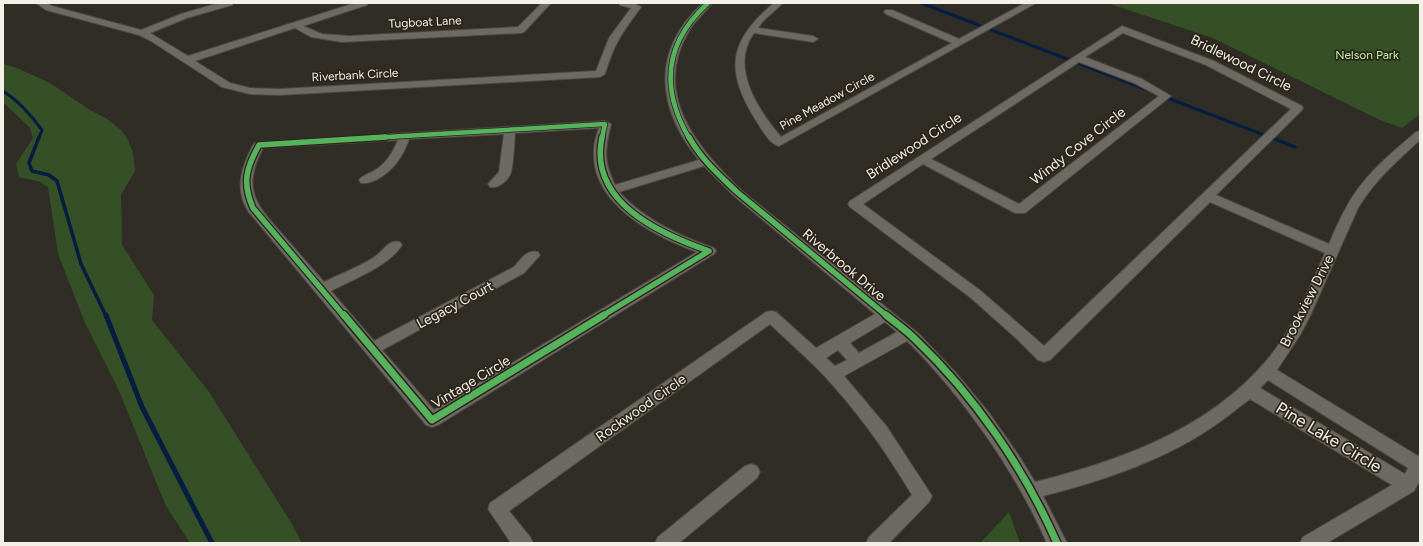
<svg xmlns="http://www.w3.org/2000/svg" width="1423" height="546" viewBox="0 0 1423 546" font-family="Figtree,sans-serif">
<style>
.green{fill:#355027}
.lines{fill:none;stroke-linecap:round;stroke-linejoin:round}
.stream-far2{stroke:#041d41;stroke-width:3}
.stream-far1{stroke:#041d41;stroke-width:3.5}
.stream{stroke:#041d41;stroke-width:5}
.minor-casing{stroke:#4c4943;stroke-width:2}
.minor{fill:#6d6a64;fill-rule:evenodd}
.cycleway-far2-casing{stroke:#2b2418;stroke-width:6}
.cycleway-far1-casing{stroke:#2b2418;stroke-width:8}
.cycleway-casing{stroke:#2b2418;stroke-width:10}
.cycleway-far2{stroke:#56b35d;stroke-width:4.5}
.cycleway-far1{stroke:#56b35d;stroke-width:5.5}
.cycleway{stroke:#56b35d;stroke-width:7}
.labels{text-anchor:middle;dominant-baseline:central;stroke-width:3.5;stroke-linejoin:round;paint-order:stroke}
.far-street-label{font-size:12px;fill:#f4efe7;stroke:#2b2418}
.far-park-label{font-size:12px;fill:#bbf1a3;stroke:#2b2418}
.street-label{font-size:14px;fill:#f4efe7;stroke:#2b2418}
.near-street-label{font-size:17px;fill:#f4efe7;stroke:#2b2418}
</style>
<rect width="100%" height="100%" fill="#302d26"/>
<path class="green" d="M1107,3h313v111l-18,14 -22,-8 -167,-82z
M3,64l14,4 33,15 40,27 16,8 15,12 6,8 6,15 2,18 -14,24 1,50 32,50 -2,25 57,72 83,132 10,19h-112l-24,-37 -47,-115 -34,-68 -27,-69 -10,-67 -10,-6 -19,-4 -3,-13 17,-26 -3,-10 -27,-26z
M1009,512l11,31h-40z"/>
<g class="lines">
<path class="stream-far2" d="M921,3l232,89
M3,91c16,10 28,24 39,39l-3,8
M1165,97l107,41"/>
<path class="stream-far1" d="M39,137l-10,26 3,8 17,4 8,6 24,83 25,52
M1270,137l25,10"/>
<path class="stream" d="M106,315l36,92 70,136"/>
<defs>
<path id="minor" d="M36,3h11l5,3 89,24 40,-16 38,-11h14l-1,2 -45,13 -37,15 38,23 167,-53h13l-1,2 -64,21 19,8 27,2 169,-9 24,-24h9l-27,29 -3,1 -179,9 -31,-5 -16,-9 -100,33 35,22 20,5 30,1 316,-18 13,-33 22,-30 -11,-3 -1,-2h14l8,4c-18,25 -27,36 -36,67l-5,3 -320,18 -30,-1 -28,-7 -71,-46 -12,-6 -93,-25z
M703,3h9c-7,10 -17,17 -23,28 -38,63 8,116 52,159l178,144 37,39 33,40 30,43 16,26c85,-21 174,-53 232,-122 26,-31 42,-71 58,-107l-115,-51 -160,158 -6,2 -6,-2 -21,-21 -46,-41 -121,-91 -2,-3 2,-3 272,-175 92,35 88,45 1,2 -1,2 -86,85 113,49c5,-12 10,-24 17,-36 16,-31 44,-54 70,-76l4,-1v9c-23,21 -46,41 -62,68l-48,108 -10,19 -23,35 141,86 2,-1v25l-6,11 -87,52h-27l3,-6 89,-52 -142,-86c-10,7 -19,15 -29,22 -52,38 -116,59 -178,75l24,47h-20c-27,-61 -65,-118 -109,-169 -10,-11 -20,-23 -31,-33l-63,35 43,51 45,69 -3,6 -40,41h-23l3,-6 43,-42c-22,-37 -46,-72 -75,-105 -20,-24 -44,-44 -67,-66l-261,187 21,26 3,6h-22l-23,-34 2,-6 276,-191 5,-1 5,1 40,36 59,-34 -142,-119 -29,-29 -85,26c26,28 59,43 95,56l2,3 -2,3 -276,171 -6,2 -6,-2 -178,-214c-14,-22 -6,-45 5,-66l2,-2 4,-1 346,-21 6,3c-6,25 -8,37 4,61l84,-25c-42,-51 -49,-109 4,-157zM1123,33l83,32 85,44 -247,237 -63,-55 -118,-87 60,-40 92,49h10l146,-117 -29,-17 -57,-22zM1079,62l55,21 25,13 -140,108 -88,-45zM599,128c-2,6 -5,14 -5,21 -4,55 60,87 103,103l-263,158 -52,-60 142,-77 16,-18 -2,-3c-11,-3 -17,7 -24,15l-140,74 -43,-50c22,-12 57,-24 71,-46l-2,-3c-11,-3 -15,7 -23,13 -11,9 -39,20 -53,27 -14,-16 -27,-31 -41,-47 -27,-31 -42,-45 -20,-87l135,-8c-6,14 -12,24 -26,32 -4,2 -10,4 -13,8l2,3c6,1 9,-1 15,-3 17,-9 27,-23 33,-41l95,-5 -5,38 -11,12 2,3c8,2 19,-7 21,-15 3,-13 3,-27 4,-39zM885,322l12,10 -38,21 -9,-10zM838,350l9,10 -12,6 -9,-8zM1268,380l140,88 -3,6 -145,-86z
M774,3h9l-20,18 -5,7 55,8 5,3 -5,3 -59,-9c-25,34 5,78 27,104l171,-94 -66,-29 -2,-2 2,-2h6l67,29 66,-36h11l-257,143c-9,-2 -17,-16 -22,-24 -32,-50 -30,-80 17,-119z
M751,464l6,2 3,6 -3,6 -78,65h-24l3,-6 87,-71z"/>
</defs>
<use href="#minor" class="minor-casing"/>
<use href="#minor" class="minor"/>
<defs>
<path id="cycleway-far2" d="M370,138l235,-14 -3,14
M689,138c-29,-50 -25,-95 19,-135"/>
<path id="cycleway-far1" d="M689,137c12,22 30,38 48,55l150,124
M344,316l-91,-108c-11,-25 -7,-40 6,-63l127,-8
M602,316l107,-65c-49,-17 -121,-49 -107,-114"/>
<path id="cycleway" d="M344,315l88,105 172,-105
M886,315c10,8 20,15 29,24 59,56 109,129 142,204"/>
</defs>
<use href="#cycleway-far2" class="cycleway-far2-casing"/>
<use href="#cycleway-far1" class="cycleway-far1-casing"/>
<use href="#cycleway" class="cycleway-casing"/>
<use href="#cycleway-far2" class="cycleway-far2"/>
<use href="#cycleway-far1" class="cycleway-far1"/>
<use href="#cycleway" class="cycleway"/>
</g>
<g class="labels">
<g class="far-street-label">
<text transform="translate(425 22) rotate(-3)">Tugboat Lane</text>
<text transform="translate(355 75) rotate(-3)">Riverbank Circle</text>
<text transform="translate(827 101) rotate(-29)">Pine Meadow Circle</text>
</g>
<g class="far-park-label">
<text x="1367" y="55">Nelson Park</text>
</g>
<g class="street-label">
<text transform="translate(1241 63) rotate(26)">Bridlewood Circle</text>
<text transform="translate(914 146) rotate(-33)">Bridlewood Circle</text>
<text transform="translate(1078 146) rotate(-38)">Windy Cove Circle</text>
<text transform="translate(844 265) rotate(40)">Riverbrook Drive</text>
<text transform="translate(1307 301) rotate(-63)">Brookview Drive</text>
<text transform="translate(455 305) rotate(-28)">Legacy Court</text>
<text transform="translate(471 382) rotate(-31)">Vintage Circle</text>
<text transform="translate(641 408) rotate(-35)">Rockwood Circle</text>
</g>
<g class="near-street-label">
<text transform="translate(1329 437) rotate(31)">Pine Lake Circle</text>
</g>
</g>
<rect width="1423" height="546" fill="none" stroke="#f4efe7" stroke-width="8"/>
</svg>
